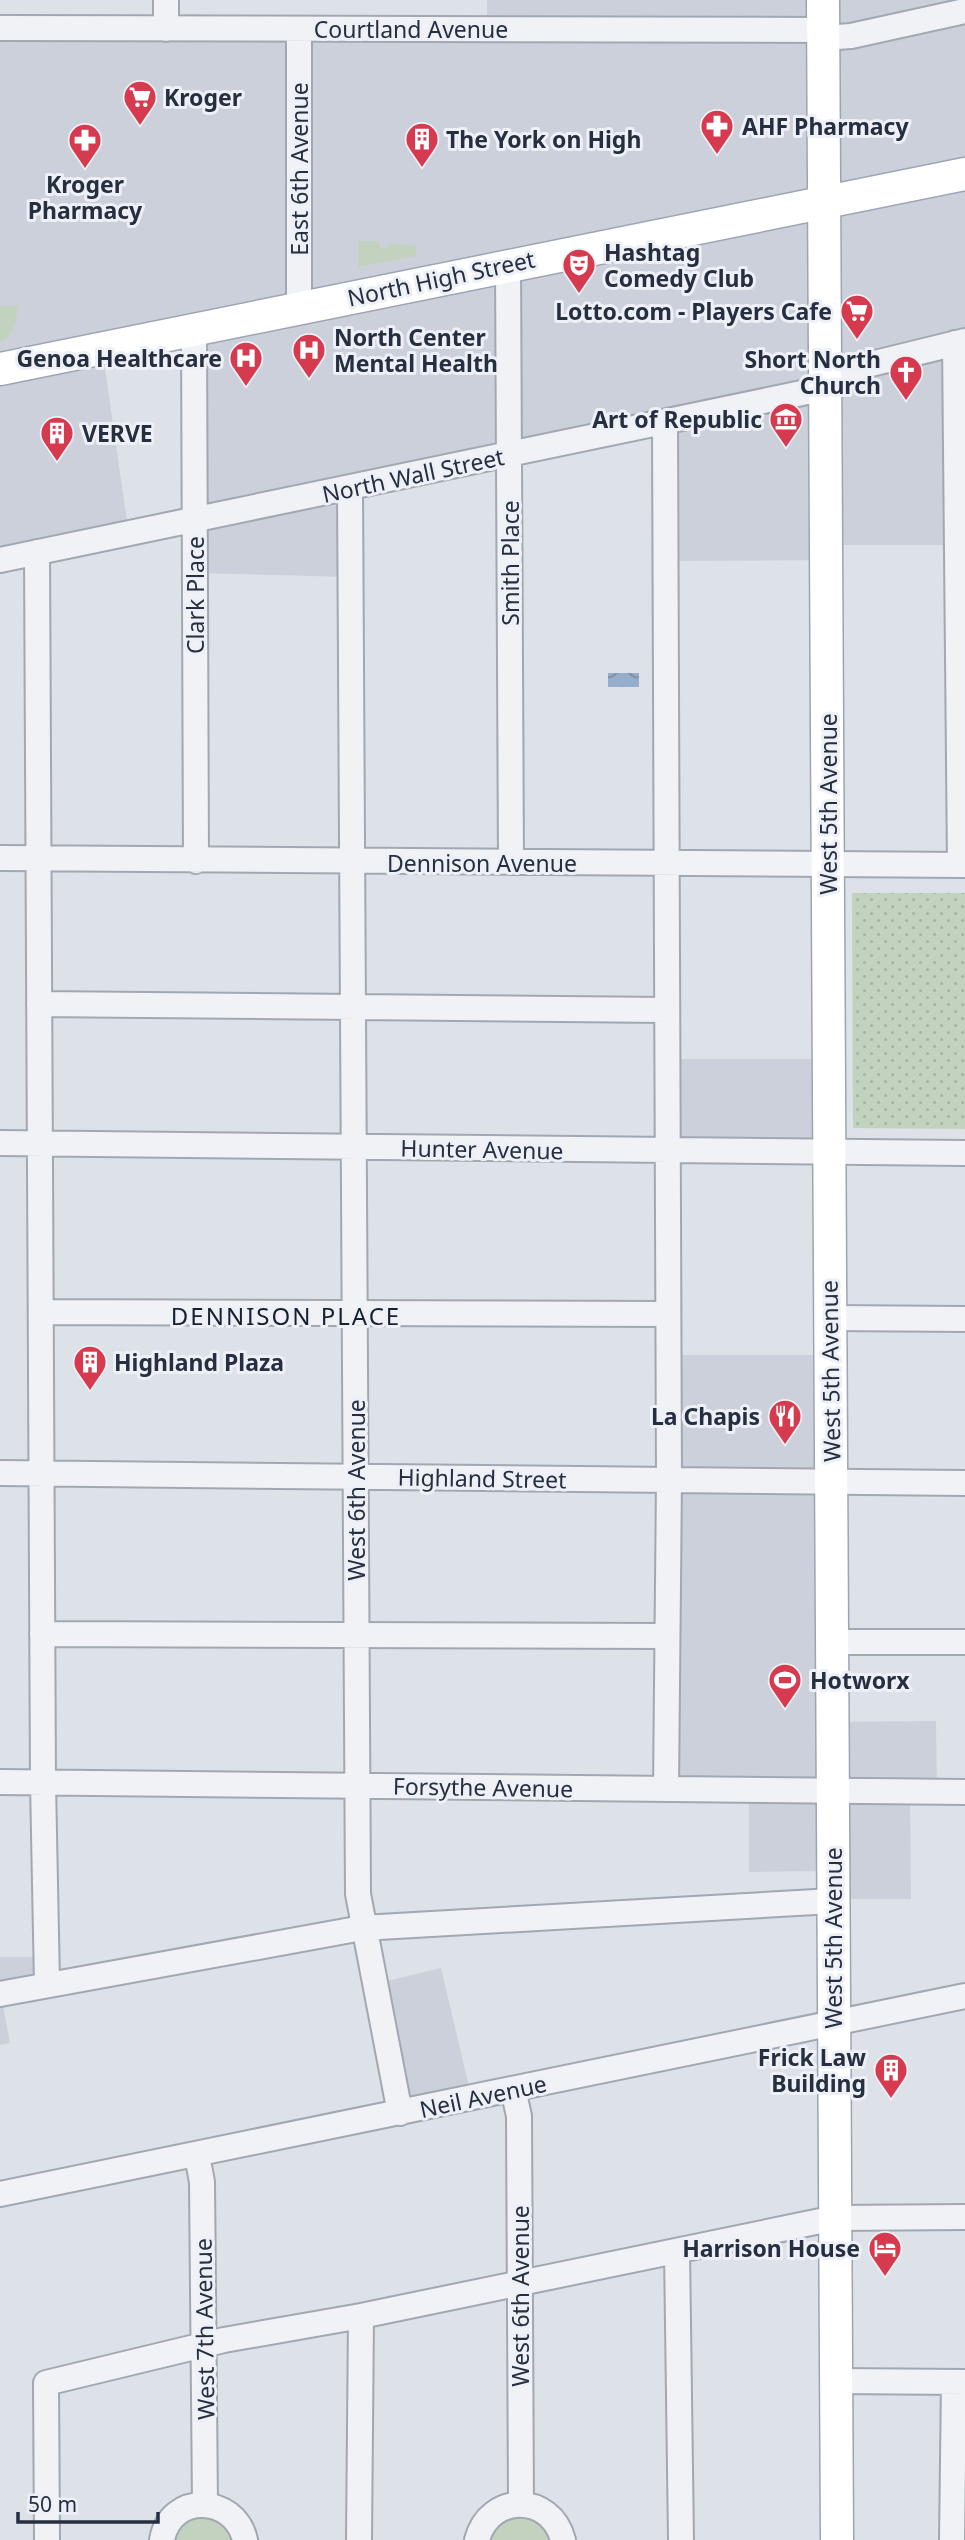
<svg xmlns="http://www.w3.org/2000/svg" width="965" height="2540" viewBox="0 0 965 2540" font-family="'Noto Sans',sans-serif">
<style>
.built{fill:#cbd0da}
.grass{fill:#c3d2be}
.park{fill:url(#park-dots)}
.water{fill:url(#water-waves)}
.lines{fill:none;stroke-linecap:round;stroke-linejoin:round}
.minor-casing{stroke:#a2a8b2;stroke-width:28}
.major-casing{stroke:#9ca5b4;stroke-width:35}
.minor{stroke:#f0f2f6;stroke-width:24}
.major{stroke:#fff;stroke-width:32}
.labels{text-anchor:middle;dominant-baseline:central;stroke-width:6;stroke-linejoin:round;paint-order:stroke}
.street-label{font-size:23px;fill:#262f40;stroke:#edf0f6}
.poi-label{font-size:23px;font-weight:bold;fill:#262f40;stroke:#edf0f6;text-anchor:start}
.neighbourhood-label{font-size:24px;letter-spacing:2px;fill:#182030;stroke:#edf0f6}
</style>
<defs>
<pattern id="park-dots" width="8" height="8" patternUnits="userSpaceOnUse" patternTransform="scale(1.75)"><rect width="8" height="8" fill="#c3d2be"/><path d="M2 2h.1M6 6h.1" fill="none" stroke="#a7b5a4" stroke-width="1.8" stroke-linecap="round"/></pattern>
<pattern id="water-waves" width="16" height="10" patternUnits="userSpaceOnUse" patternTransform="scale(1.75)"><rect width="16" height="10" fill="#96aecb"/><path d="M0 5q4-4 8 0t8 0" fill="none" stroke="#7a8ea6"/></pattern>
</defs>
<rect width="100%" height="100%" fill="#dde1e8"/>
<path class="built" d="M487,0h478v588l-4,-43h-135v15l-160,1 -1,-138 -314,67v87l-156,-4 1,-242 -196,42v-340l487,-4z
M103,355l25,173 -128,28v-180z
M666,1059h163v93l-162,-2z
M668,1355h162l3,367 103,-1 1,71h-27l1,107h-77l-1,-28 -84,1v-80l-83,-3z
M0,1957h59l2,26 -60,12 9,48 -10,2z
M441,1968l29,123 -67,17 -24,-125z"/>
<path class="grass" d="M358,241h21l1,7h8v-4l27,1 1,11 -58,11z
M0,306h18l-3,19 -9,15 -6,1z
M511,2504l52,36h-86z
M194,2505l51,35h-83z"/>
<path class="park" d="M852,893h113v236l-112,-1z"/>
<path class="water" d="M608,673h31v14h-31z"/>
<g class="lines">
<defs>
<path id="minor" d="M166,0v29
M0,28l823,2
M299,29v279
M823,38l28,-2 114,-25
M508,264l3,598
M194,329l2,532
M955,343l5,522
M826,375l139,-34
M665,424l4,1056 -3,309
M350,488l8,1406 42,219
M37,552l6,1231 4,201
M0,560l826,-172
M0,858l965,7
M39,1004l627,6
M0,1143l965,10
M41,1312l627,2
M830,1318l135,1
M0,1473l965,10
M42,1634l625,2
M832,1642h133
M0,1782l965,10
M0,1994l362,-66 471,-27
M513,2089l6,27 2,388
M197,2155l5,27 3,322
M0,2194l965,-198
M677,2251l4,289
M835,2381l130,1
M47,2540l-1,-157 178,-43 137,-24 474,-98 130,-1
M162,2540c8,-48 73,-45 83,0
M359,2540l2,-224
M477,2540c12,-47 74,-47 86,0
M952,2540l2,-158"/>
<path id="major" d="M823,0l14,2540
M0,369l965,-195"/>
</defs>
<use href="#minor" class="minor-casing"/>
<use href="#major" class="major-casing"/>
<use href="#minor" class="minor"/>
<use href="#major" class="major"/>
</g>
<defs>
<symbol id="supermarket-pin" viewBox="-11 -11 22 30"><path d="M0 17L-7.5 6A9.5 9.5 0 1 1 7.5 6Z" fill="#d63a4e" stroke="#edf0f6"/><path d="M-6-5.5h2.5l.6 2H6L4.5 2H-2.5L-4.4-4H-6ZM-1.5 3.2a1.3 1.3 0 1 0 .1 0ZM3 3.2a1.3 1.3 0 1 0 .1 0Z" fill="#fff"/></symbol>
<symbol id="pharmacy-pin" viewBox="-11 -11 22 30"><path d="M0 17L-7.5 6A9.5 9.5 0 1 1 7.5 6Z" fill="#d63a4e" stroke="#edf0f6"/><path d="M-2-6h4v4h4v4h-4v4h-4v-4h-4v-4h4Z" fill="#fff"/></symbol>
<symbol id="building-pin" viewBox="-11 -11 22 30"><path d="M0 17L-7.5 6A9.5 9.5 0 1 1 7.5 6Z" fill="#d63a4e" stroke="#edf0f6"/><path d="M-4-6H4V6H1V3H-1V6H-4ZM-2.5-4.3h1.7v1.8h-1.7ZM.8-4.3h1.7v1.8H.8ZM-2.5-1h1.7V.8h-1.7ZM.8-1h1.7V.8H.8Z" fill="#fff"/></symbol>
<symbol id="theatre-pin" viewBox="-11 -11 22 30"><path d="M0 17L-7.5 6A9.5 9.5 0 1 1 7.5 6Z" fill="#d63a4e" stroke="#edf0f6"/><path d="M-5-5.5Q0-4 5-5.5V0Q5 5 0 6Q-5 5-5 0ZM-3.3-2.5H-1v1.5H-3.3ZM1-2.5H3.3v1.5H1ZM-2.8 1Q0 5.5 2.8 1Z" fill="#fff"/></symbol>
<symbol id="hospital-pin" viewBox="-11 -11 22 30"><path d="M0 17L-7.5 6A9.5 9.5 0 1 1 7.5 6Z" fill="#d63a4e" stroke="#edf0f6"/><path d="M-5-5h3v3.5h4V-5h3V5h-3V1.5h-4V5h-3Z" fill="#fff"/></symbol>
<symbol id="church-pin" viewBox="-11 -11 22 30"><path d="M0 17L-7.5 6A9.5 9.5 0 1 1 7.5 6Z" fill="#d63a4e" stroke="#edf0f6"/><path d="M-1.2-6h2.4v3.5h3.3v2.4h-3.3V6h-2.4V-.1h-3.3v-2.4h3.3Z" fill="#fff"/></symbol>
<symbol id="museum-pin" viewBox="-11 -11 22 30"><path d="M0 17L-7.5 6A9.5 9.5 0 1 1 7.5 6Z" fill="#d63a4e" stroke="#edf0f6"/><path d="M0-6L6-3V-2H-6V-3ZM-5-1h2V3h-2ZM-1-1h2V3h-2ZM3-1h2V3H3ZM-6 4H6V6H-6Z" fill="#fff"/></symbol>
<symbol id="restaurant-pin" viewBox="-11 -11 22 30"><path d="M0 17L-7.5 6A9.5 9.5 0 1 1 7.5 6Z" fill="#d63a4e" stroke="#edf0f6"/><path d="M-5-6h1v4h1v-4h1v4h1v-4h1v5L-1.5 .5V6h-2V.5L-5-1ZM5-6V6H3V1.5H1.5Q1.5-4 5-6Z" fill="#fff"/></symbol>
<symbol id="stadium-pin" viewBox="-11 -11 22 30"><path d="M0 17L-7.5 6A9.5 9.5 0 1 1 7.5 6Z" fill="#d63a4e" stroke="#edf0f6"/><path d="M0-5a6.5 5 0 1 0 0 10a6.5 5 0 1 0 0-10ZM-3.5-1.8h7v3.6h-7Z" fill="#fff"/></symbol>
<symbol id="hotel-pin" viewBox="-11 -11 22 30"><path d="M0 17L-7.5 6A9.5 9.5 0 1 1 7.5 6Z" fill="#d63a4e" stroke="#edf0f6"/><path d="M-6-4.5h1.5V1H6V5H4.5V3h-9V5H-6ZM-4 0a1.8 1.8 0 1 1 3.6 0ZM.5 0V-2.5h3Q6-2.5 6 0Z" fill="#fff"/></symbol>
</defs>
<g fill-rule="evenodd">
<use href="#supermarket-pin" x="121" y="78" width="38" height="52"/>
<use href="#pharmacy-pin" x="698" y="107" width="38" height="52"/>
<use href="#building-pin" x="403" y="120" width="38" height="52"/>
<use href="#pharmacy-pin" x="66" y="121" width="38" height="52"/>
<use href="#theatre-pin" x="560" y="246" width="38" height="52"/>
<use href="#supermarket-pin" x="838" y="292" width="38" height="52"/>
<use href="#hospital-pin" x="290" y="331" width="38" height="52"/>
<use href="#hospital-pin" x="227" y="339" width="38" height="52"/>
<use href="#church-pin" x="887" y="353" width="38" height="52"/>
<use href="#museum-pin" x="767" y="400" width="38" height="52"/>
<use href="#building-pin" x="38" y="414" width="38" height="52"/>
<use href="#building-pin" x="71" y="1343" width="38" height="52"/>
<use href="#restaurant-pin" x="766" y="1397" width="38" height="52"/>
<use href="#stadium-pin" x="766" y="1661" width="38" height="52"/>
<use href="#building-pin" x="872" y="2051" width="38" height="52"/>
<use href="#hotel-pin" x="866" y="2229" width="38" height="52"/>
</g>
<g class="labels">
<g class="street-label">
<text x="411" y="29">Courtland Avenue</text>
<text transform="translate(299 169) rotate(-90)">East 6th Avenue</text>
<text transform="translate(441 278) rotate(-12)">North High Street</text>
<text transform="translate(413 475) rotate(-12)">North Wall Street</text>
<text transform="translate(510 563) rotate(-90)">Smith Place</text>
<text transform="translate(195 595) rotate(-90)">Clark Place</text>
<text transform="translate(828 804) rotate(-90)">West 5th Avenue</text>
<text x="482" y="863">Dennison Avenue</text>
<text transform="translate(482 1149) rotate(1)">Hunter Avenue</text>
<text transform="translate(830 1371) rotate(-91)">West 5th Avenue</text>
<text transform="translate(482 1478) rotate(1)">Highland Street</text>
<text transform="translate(356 1490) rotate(-90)">West 6th Avenue</text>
<text transform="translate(483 1787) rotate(1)">Forsythe Avenue</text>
<text transform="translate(833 1938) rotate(-90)">West 5th Avenue</text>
<text transform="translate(483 2096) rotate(-12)">Neil Avenue</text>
<text transform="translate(520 2296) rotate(-90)">West 6th Avenue</text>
<text transform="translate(204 2329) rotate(-91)">West 7th Avenue</text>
</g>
<g class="poi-label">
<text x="164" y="97">Kroger</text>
<text x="742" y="126">AHF Pharmacy</text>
<text x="446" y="139">The York on High</text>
<text x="85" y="184" text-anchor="middle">Kroger<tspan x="85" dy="26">Pharmacy</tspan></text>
<text x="604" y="252">Hashtag<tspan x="604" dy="26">Comedy Club</tspan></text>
<text x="832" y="311" text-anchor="end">Lotto.com - Players Cafe</text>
<text x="334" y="337">North Center<tspan x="334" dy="26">Mental Health</tspan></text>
<text x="222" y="358" text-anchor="end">Genoa Healthcare</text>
<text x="881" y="359" text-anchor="end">Short North<tspan x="881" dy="26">Church</tspan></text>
<text x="762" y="419" text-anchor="end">Art of Republic</text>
<text x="82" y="433">VERVE</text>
<text x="114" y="1362">Highland Plaza</text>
<text x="760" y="1416" text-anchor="end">La Chapis</text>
<text x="810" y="1680">Hotworx</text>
<text x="866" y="2057" text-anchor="end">Frick Law<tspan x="866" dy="26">Building</tspan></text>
<text x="860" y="2248" text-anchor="end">Harrison House</text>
</g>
<g class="neighbourhood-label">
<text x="286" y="1315">DENNISON PLACE</text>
</g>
</g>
<path d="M18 2512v10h140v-10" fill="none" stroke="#262f40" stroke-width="3.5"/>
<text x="28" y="2512" font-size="21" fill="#262f40" stroke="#edf0f6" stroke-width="5" paint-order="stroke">50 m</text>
</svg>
